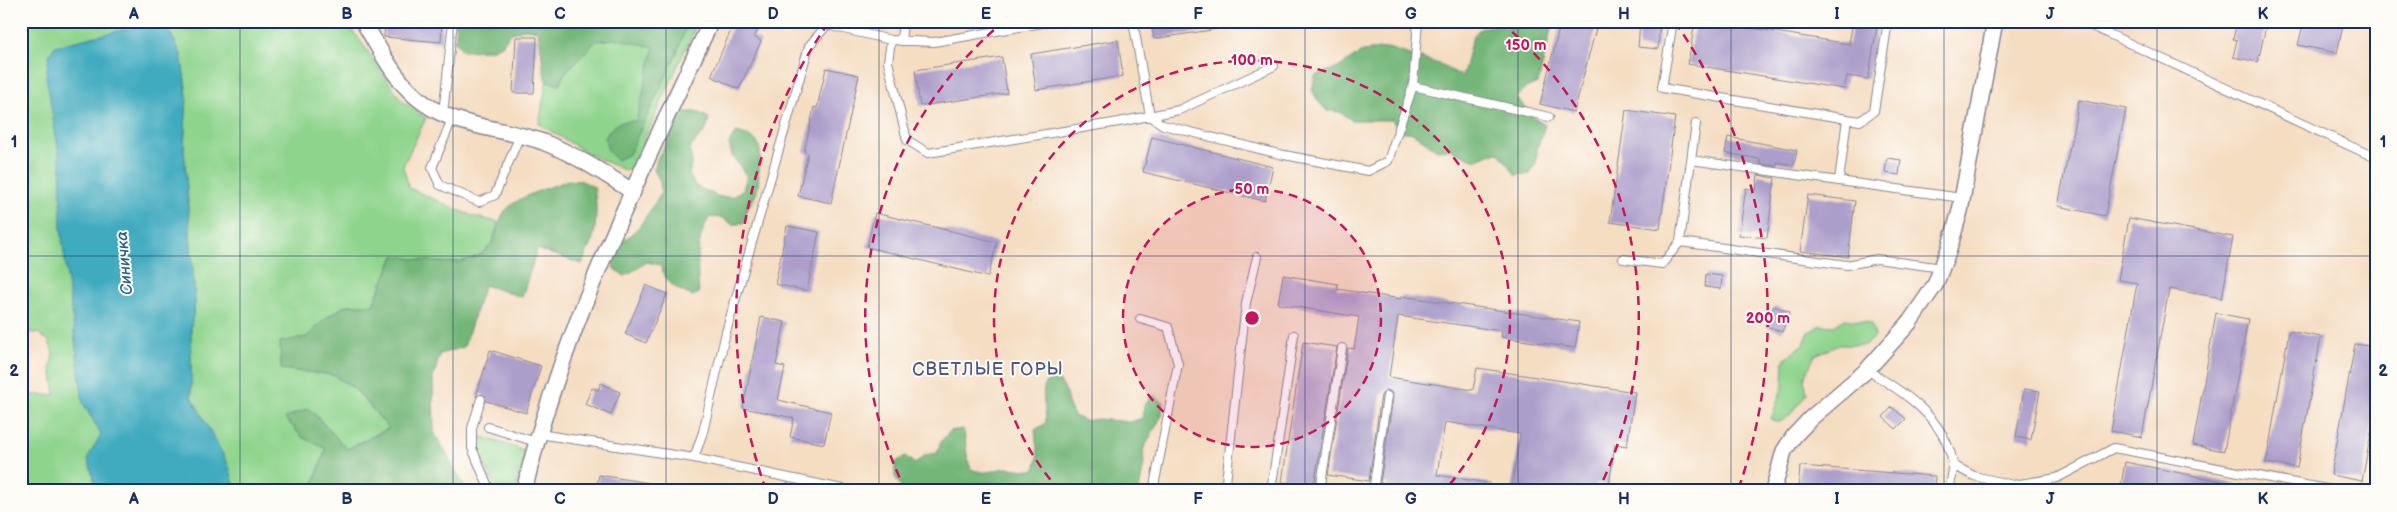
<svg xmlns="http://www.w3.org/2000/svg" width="2397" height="512" viewBox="0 0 2397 512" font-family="'Balsamiq Sans',sans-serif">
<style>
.green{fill:#8fd48d;stroke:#558276}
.forest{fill:#73b678;stroke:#47726b}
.water{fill:#40aabf;stroke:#2e6c8e}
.building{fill:#ab9eca}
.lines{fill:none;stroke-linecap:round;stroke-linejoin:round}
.service-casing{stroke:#888690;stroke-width:10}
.minor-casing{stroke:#888690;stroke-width:18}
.service{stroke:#fff;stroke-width:8}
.minor{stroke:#fff;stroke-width:15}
.grid{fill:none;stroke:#1b2f5e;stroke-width:1;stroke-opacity:0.55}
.ring{fill:none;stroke:#c2185b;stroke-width:2.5;stroke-dasharray:9 6}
.labels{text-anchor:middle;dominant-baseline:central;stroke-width:4;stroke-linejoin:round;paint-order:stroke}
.water-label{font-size:16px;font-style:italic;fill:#2a6085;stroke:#fdfcf7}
.quarter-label{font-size:18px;letter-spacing:1px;fill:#4d5684;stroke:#fdfcf7}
.centre{fill:#c2185b;stroke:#fdfcf7;stroke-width:2.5}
.ring-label{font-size:15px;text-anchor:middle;font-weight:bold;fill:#c2185b;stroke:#fdfcf7;stroke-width:4;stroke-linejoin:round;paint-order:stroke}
.neatline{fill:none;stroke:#1b2f5e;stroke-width:2}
.grid-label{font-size:16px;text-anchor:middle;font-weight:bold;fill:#1b2f5e}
</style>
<rect width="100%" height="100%" fill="#fdfcf7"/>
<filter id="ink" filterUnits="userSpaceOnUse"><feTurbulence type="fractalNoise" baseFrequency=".02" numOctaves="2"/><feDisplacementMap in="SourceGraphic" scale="10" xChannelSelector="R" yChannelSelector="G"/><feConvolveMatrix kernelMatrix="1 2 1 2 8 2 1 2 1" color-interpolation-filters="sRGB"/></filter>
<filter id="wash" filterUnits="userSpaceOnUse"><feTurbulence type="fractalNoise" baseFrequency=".0096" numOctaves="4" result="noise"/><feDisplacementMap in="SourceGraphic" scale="20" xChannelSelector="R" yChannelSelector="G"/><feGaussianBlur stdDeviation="1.12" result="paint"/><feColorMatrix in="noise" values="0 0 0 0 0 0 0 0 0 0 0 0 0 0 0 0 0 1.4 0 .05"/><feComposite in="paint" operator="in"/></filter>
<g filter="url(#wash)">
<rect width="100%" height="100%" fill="#f5ddc2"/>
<path class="green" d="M21,21h323l13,15 45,65 24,17 -23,48 6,22 63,28 26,6c-2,7 -3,16 -7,22 -21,30 -68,15 -97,12l-21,49h-27l-21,14 -44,50 52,6 22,14 34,39 -42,21 -38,-41 -24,10 17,19 24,12 -15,42h-75l-8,-27 -37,-68v-69l4,-25 -11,-154 3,-53 -6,-41 -11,-21 -109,134v61l22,175 18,31 -13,24 9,33h-76v-100l7,4h27l-4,-28 2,-14 -4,-12 -11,-8 -17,-1z
M557,21h141l-66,146 -6,4 -37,-17 -50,-30z
M1845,319l26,4 4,13 -9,9h-27l-24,10 -11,24 3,14 -16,21 -11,8 -9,-3 12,-33 1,-26 20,-16 5,-12 12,-7 13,1z
M477,435l45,15 3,6 -9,35h-19l-19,-44z"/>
<path class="forest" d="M452,21h236l-12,34 -47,99 -12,6 -9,-9 -3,-13c8,-15 14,-17 31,-17l18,-74 -37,-8 -21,2 -31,32 -6,12 -13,-4c-5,-17 -3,-34 -9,-51l-14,-1 -13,5 -8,11 -12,5 -27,1 -8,-10 2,-13z
M1513,21h40l-15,62 -13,5 -8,10 17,20 11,7 -8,24 -1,14 -6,11 -14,1 -17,-22 -12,2 -12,5 -25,-11 -13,1 -24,-17 -13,-2 -8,-11h-41l-11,-8 -13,-1 -9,-10 -6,-11 3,-14 26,-10 22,-15 25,-3 51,16 23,12c11,-27 2,-58 46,-48z
M684,112h13l12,6 -3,12 -17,19 3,12 -3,13 6,12 25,11h13l10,-8 4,-13 -15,-20 -3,-13 7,-11c26,5 26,16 23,39 -1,9 0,15 -3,23 -6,14 -10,10 -11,28l-12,3 -10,-7 -13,-1c-15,21 -13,51 -11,76l-7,3c-19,-9 -24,-11 -32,-31l-13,-3 -22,14 -11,-7 -2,-12 6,-11 21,-19 22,-33 -1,-13 -6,-11 4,-13z
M568,180l14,1 12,6c3,15 3,36 -1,51 -3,9 -8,17 -11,26l-45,-15 -15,48 -38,-12 -20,62 -24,7 -7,24 1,54 33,59h-156l15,-42 -24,-12 -17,-19 24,-10 38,41 42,-21 -34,-39 -22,-14 -52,-6 -1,-27 26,-5 19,-18 21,-14h27l21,-49c30,3 76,18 97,-12 8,-11 6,-27 18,-37 15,-13 40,-19 59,-27z
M1057,378l8,11 3,14 6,13 11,5 13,-2 32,3 13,-4 1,-13 8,-10 11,7 -1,13 -19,35 1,13 -5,28h-224l-13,-3 -7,-11v-14l10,-7 10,8 10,-9 12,-2 4,-12 9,-10 13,-2c4,14 2,26 8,40 21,8 22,-2 40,-1 9,1 15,3 24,2l3,-13 -3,-27 11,-7c0,-17 -5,-24 -1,-40z"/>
<path class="water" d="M153,25l17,8 11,21 6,41 -3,53 11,154 -4,25v69l37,68 8,27h-139l-9,-33 13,-24 -18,-31 -22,-175v-61l-15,-91 3,-20 6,-10 62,-15z"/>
<g id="blocks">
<path class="building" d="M385,21h57l-1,21 -57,-5z
M735,21h22l-3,7 4,2 -4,7 7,4 -22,48 -28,-13z
M1151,21h66v8l-63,10z
M1561,21h37l-24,91 -34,-8z
M1640,21h20l-2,28 -20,-2z
M1695,21h14l140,23 4,-23h25l-10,58 -21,-3 -3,13 -156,-25z
M2237,21h30l-9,41 -25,-5 4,-17 -4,-1z
M2304,21h40l-7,32 -39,-8z
M516,37h21l-3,56h-21z
M1118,40l5,36 -87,14 -5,-36z
M1002,57l5,36 -87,13 -5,-36z
M826,68l33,7 -28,128 -33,-7 10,-43 -4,-1 4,-17 6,-28 3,1z
M2079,100l47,9 -21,107 -47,-10z
M1626,110l49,7 -15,112 -50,-7z
M1152,137l121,30 -8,34 -122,-29z
M1728,137l69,13 -3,15 -17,-3v4l-17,-2v-5l-35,-6z
M1887,158l14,2 -2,15 -14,-2z
M1758,175l17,3 -8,60 -28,-3 7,-47 10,2z
M1808,195l47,6 -7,56 -48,-6z
M875,213l122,29 -9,35 -121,-30z
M2129,218l104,19 -11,61 -53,-9 -27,148 -31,-6 26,-148 -19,-3z
M787,226l32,6 -12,59 -32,-7z
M1706,274l16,2 -1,13 -16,-2z
M1283,275l55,9 -1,5 64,10v-3l178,26 -4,26 -74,-11 1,-6 -104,-15 -9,61 84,13 4,-22 158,24 -8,54 -12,-2 -6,41 -13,-2 -1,8h-84l9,-57 -75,-12 -8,53 52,8 -1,8h-101l1,-7 -8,-1 13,-86 -2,-5 -4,-2 -6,5 -12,86 -41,-6 20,-127 6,1 5,-32 -81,-13z
M646,285l21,9 -21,49 -21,-9z
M1774,306l16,6 -8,20 -16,-6z
M2216,313l32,6 -24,132 -31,-6z
M761,317l24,5 -9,43 9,2 -7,33 53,12 -7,32 -34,-7 4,-19 -51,-10z
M2289,331l32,6 -24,131 -31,-5z
M1303,342l34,5 -23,139 -32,-4z
M2355,344l21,3v59l-14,75 -31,-6z
M490,350l51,16 -15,47 -40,-12 -1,-5 -3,-2 -6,3z
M601,383l19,9 -9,23 -26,-11 7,-16 6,2z
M2024,389l16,2 -9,49 -15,-3z
M1892,407l14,12 -10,10 -13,-12z
M2125,462l111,22v7h-116z
M1800,466l135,10 -1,15h-136z
M599,475l50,8v8h-53z"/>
</g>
</g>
<g filter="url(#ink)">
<use href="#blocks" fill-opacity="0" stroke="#888690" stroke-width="1"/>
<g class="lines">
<defs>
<path id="service" d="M822,21l5,4 64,15 43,2 120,-21
M1133,21l17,95 13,9 116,29 89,17 20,-10 25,-75 5,-65
M1673,21l-11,67 185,31 -8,62 123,17
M2081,21l295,137
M891,40l-3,22 19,78 21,13 191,-31 60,-12 95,-44
M901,41l2,-20
M1413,86l136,31
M443,114l10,-93
M452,119l-20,49 8,17 39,17 16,-7 25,-60
M1847,119l13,2 14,-10 14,-90
M1696,123l-16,119 167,23 30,-6 65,9
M1691,160l148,21
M1623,259l39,5 18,-22
M1140,319l28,8 10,37 -25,127
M1867,370c37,22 78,48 86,94 1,8 -3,19 -4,27
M481,399l-9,29v20l18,43
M488,427l48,15
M539,434l155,24 158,33
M694,458l9,-26 23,-100 83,-286 18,-21
M1953,465l21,11 39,9 44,-7 57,-30 223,43
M1225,491l21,-188 11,-46
M1271,491l23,-156
M1320,491l22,-143
M1373,491l14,-95"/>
<path id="minor" d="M363,21c17,28 33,63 61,82 34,25 80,25 119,39 33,13 61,31 90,50
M524,491c39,-165 117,-317 187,-470
M1773,491l11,-40 10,-15 17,-18 56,-48 42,-47 26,-38 14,-36 11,-38 35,-190"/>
</defs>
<use href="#service" class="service-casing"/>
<use href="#minor" class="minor-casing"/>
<use href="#service" class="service"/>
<use href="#minor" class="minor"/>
</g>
</g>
<path class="grid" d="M240,21v470M453,21v470M666,21v470M879,21v470M1092,21v470M1305,21v470M1518,21v470M1731,21v470M1944,21v470M2157,21v470M21,256h2355"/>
<circle cx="1252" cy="318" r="129" fill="#c2185b" fill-opacity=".12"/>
<g class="ring">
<circle cx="1252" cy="318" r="129"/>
<path d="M1060 491A258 258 0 1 1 1444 491"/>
<path d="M906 491A387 387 0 0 1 1003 22M1501 22A387 387 0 0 1 1598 491"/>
<path d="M766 490A516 516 0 0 1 829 22M1675 22A516 516 0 0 1 1738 490"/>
</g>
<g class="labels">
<g class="water-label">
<text transform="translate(125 263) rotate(-95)">Синичка</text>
</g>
<g class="quarter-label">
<text x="988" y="369">СВЕТЛЫЕ ГОРЫ</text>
</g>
</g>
<circle cx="1252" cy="318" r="8" class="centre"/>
<g class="ring-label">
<text x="1526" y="50">150 m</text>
<text x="1252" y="65">100 m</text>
<text x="1252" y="194">50 m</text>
<text x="1768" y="323">200 m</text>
</g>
<rect width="2397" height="512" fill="none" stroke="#fdfcf7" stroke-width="55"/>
<rect x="28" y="28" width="2342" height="456" class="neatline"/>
<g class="grid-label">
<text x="134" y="19">A</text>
<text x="347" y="19">B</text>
<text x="560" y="19">C</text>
<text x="773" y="19">D</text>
<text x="986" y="19">E</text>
<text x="1198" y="19">F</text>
<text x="1411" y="19">G</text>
<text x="1624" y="19">H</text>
<text x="1837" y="19">I</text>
<text x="2050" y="19">J</text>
<text x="2263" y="19">K</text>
<text x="14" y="147">1</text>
<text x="2383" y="147">1</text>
<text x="14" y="376">2</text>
<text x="2383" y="376">2</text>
<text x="134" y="504">A</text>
<text x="347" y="504">B</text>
<text x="560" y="504">C</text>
<text x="773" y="504">D</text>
<text x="986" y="504">E</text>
<text x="1198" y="504">F</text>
<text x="1411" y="504">G</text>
<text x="1624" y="504">H</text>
<text x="1837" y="504">I</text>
<text x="2050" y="504">J</text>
<text x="2263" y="504">K</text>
</g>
</svg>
